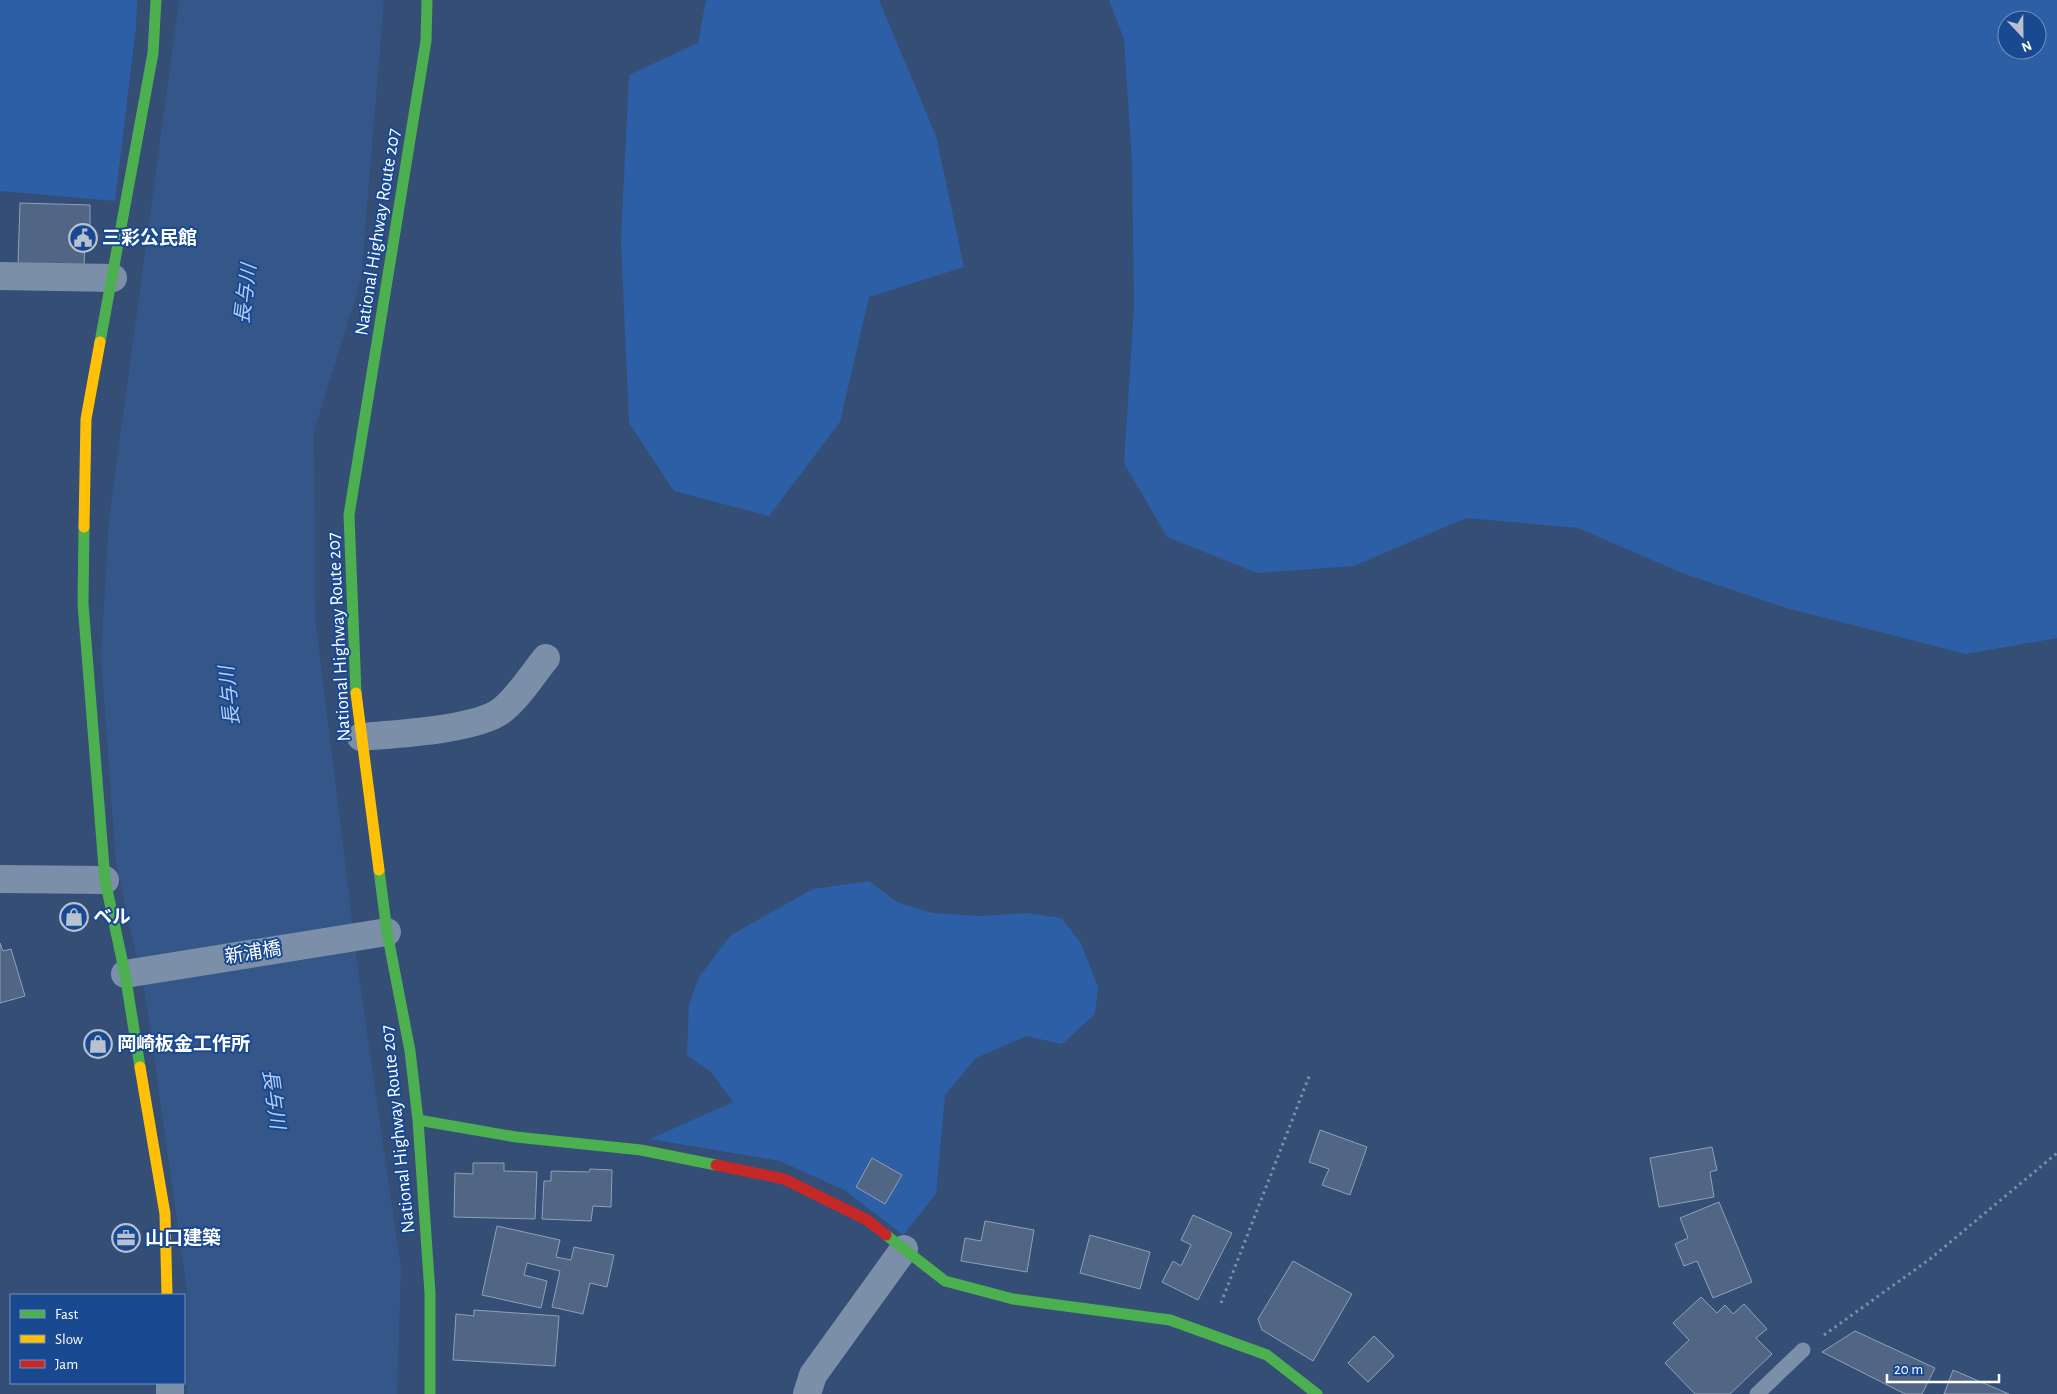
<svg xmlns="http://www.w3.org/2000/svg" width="2057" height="1394" viewBox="0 0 2057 1394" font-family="'Alegreya Sans','Noto Sans JP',sans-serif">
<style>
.green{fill:#2d5fa6;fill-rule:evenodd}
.water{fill:#355689}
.building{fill:#516685;stroke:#90a0b6}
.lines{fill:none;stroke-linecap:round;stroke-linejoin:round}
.path{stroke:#7b8fa8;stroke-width:3;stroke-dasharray:2.5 4;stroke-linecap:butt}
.lane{stroke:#7b8fa8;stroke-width:15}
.street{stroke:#7b8fa8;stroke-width:28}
.fast{stroke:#4caf50;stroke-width:11}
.slow{stroke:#ffc107;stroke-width:11}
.jam{stroke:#c62828;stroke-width:11}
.labels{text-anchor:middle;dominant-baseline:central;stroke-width:4;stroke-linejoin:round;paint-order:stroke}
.street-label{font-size:19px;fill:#fff;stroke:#194990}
.poi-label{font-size:19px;font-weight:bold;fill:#fff;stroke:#194990;text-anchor:start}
.water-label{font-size:20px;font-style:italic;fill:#b3cff6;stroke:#194990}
</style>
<rect width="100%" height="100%" fill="#344e75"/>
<path class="green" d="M0,0h137l-1,27 -21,174 -115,-10z
M706,0h173l57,136 28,131 -95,30 -29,125 -71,94 -95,-25 -45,-68 -8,-183 8,-165 69,-32z
M1109,0h948v638l-91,16 -180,-46 -104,-35 -104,-45 -112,-10 -112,48 -97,7 -90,-36 -43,-74 10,-157 -2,-143 -8,-124zM2007,20h30v30h-30z
M869,881l28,21 35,11 49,3 46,-3 34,5 20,25 17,44 -3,27 -33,30 -36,-8 -50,22 -31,37 -9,99 -33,41 -57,-44 -66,-30 -130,-22 83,-37 -21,-29 -25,-18 2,-51 10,-27 32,-42 82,-46z"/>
<path class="water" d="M179,0h205l-23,280 -47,151 1,185 43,353 43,300 -4,125h-210v-103l-41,-291 -30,-135 -15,-208 8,-138z"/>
<path class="building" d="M20,203l70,2v37h-5l-1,24 -66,-2z
M0,943l3,8 8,-2 14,47 -25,7z
M1320,1130l47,17 -17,48 -28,-10 7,-16 -20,-7z
M1712,1147l5,23 -7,2 4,25 -55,10 -9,-49z
M872,1158l30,17 -17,29 -29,-17z
M473,1163h31v8l33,1 -2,47 -81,-2 1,-44 18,1z
M590,1169l22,1 -1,37 -18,-1 -2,15 -49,-2 2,-38h7v-10l38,1z
M1719,1202l33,80 -39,16 -16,-37 -13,5 -9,-22 13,-6 -8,-20z
M1193,1215l39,18 -34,67 -36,-18 11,-21 8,5 10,-21 -10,-5z
M985,1221l49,9 -7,42 -66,-11 4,-23 16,3z
M497,1226l63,14 -4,17 15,3 3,-13 40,8 -7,32 -17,-4 -7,31 -31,-7 8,-36 -33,-8 -3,12 23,6 -6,27 -59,-13z
M1090,1235l60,17 -10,37 -60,-16z
M1293,1261l59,33 -39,67 -51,-31 -4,-11z
M1701,1297l16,16 8,-8 8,9 11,-10 23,25 -11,9 16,16 -42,40h-35l-30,-31 24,-23 -16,-17z
M474,1310l85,6 -4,50 -102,-6 3,-46 18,2z
M1855,1331l80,37 -13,26h-17l-83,-42z
M1374,1336l20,20 -26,26 -20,-19z
M1953,1370l56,24h-65z"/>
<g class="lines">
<path class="path" d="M1221,1303l89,-229
M1824,1335l106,-76 127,-106"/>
<path class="lane" d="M1757,1394l46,-44"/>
<path class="street" d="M0,276l113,2
M361,737c34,-3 114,-7 140,-26 18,-14 31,-36 45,-53
M0,879l105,1
M125,974l262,-42
M170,1383v11
M807,1394l6,-19 91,-126"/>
<path class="fast" d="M100,342l53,-289 3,-53
M84,527l-1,77 22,276 20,94 15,93
M356,693l-7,-178 77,-474 1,-41
M379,870l8,62 23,119 8,69 12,173v101
M418,1120l98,17 125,13 75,15
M886,1235l59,46 68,18 157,21 97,35 50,39"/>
<path class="slow" d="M84,527l2,-108 14,-77
M356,693l23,177
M140,1067l25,147 2,81"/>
<path class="jam" d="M716,1165l68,14 83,41 19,15"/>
</g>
<defs>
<symbol id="civic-ring" viewBox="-11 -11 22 22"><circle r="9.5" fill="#194990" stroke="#b8c1cf" stroke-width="1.5"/><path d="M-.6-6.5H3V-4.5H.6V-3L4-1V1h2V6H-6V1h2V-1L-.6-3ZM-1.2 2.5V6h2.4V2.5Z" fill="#b8c1cf"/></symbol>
<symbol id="shop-ring" viewBox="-11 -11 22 22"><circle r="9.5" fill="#194990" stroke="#b8c1cf" stroke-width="1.5"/><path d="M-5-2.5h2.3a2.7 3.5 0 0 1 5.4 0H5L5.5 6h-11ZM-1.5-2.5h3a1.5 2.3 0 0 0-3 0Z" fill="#b8c1cf"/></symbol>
<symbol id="office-ring" viewBox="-11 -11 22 22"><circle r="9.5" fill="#194990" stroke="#b8c1cf" stroke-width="1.5"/><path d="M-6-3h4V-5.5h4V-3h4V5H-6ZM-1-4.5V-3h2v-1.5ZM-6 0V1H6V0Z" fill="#b8c1cf"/></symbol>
</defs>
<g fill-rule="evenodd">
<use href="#civic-ring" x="67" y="222" width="32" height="32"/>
<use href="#shop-ring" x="58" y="901" width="32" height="32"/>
<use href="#shop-ring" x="82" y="1028" width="32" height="32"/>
<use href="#office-ring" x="110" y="1222" width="32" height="32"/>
</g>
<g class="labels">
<g class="street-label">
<text transform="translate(378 232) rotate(-81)">National Highway Route 207</text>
<text transform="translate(339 637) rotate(-93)">National Highway Route 207</text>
<text transform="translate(253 953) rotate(-9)">新浦橋</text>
<text transform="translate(398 1129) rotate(-96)">National Highway Route 207</text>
</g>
<g class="poi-label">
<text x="102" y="238">三彩公民館</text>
<text x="93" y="917">ベル</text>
<text x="117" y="1044">岡崎板金工作所</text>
<text x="145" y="1238">山口建築</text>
</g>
<g class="water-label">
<text transform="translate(246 294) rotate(-83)">長与川</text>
<text transform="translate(230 696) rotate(-96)">長与川</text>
<text transform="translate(273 1099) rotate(82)">長与川</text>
</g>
</g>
<rect x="10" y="1294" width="175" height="90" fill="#194990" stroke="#7592bc"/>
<rect x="20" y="1310" width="25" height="8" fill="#4caf50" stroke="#7592bc"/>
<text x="55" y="1319" font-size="15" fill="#ffffff">Fast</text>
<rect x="20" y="1335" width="25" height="8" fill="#ffc107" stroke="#7592bc"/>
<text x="55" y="1344" font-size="15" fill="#ffffff">Slow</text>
<rect x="20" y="1360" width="25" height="8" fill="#c62828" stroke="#7592bc"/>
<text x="55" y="1369" font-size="15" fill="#ffffff">Jam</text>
<g transform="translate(2022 35) rotate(158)"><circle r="24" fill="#194990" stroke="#7592bc"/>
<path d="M0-4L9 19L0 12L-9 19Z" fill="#b8c1cf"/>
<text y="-8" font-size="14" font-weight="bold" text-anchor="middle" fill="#ffffff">N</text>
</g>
<path d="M1887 1374v8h112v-8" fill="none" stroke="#ffffff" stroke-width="2.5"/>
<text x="1894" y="1374" font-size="15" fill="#ffffff" stroke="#194990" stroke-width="4" paint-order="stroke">20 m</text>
</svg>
